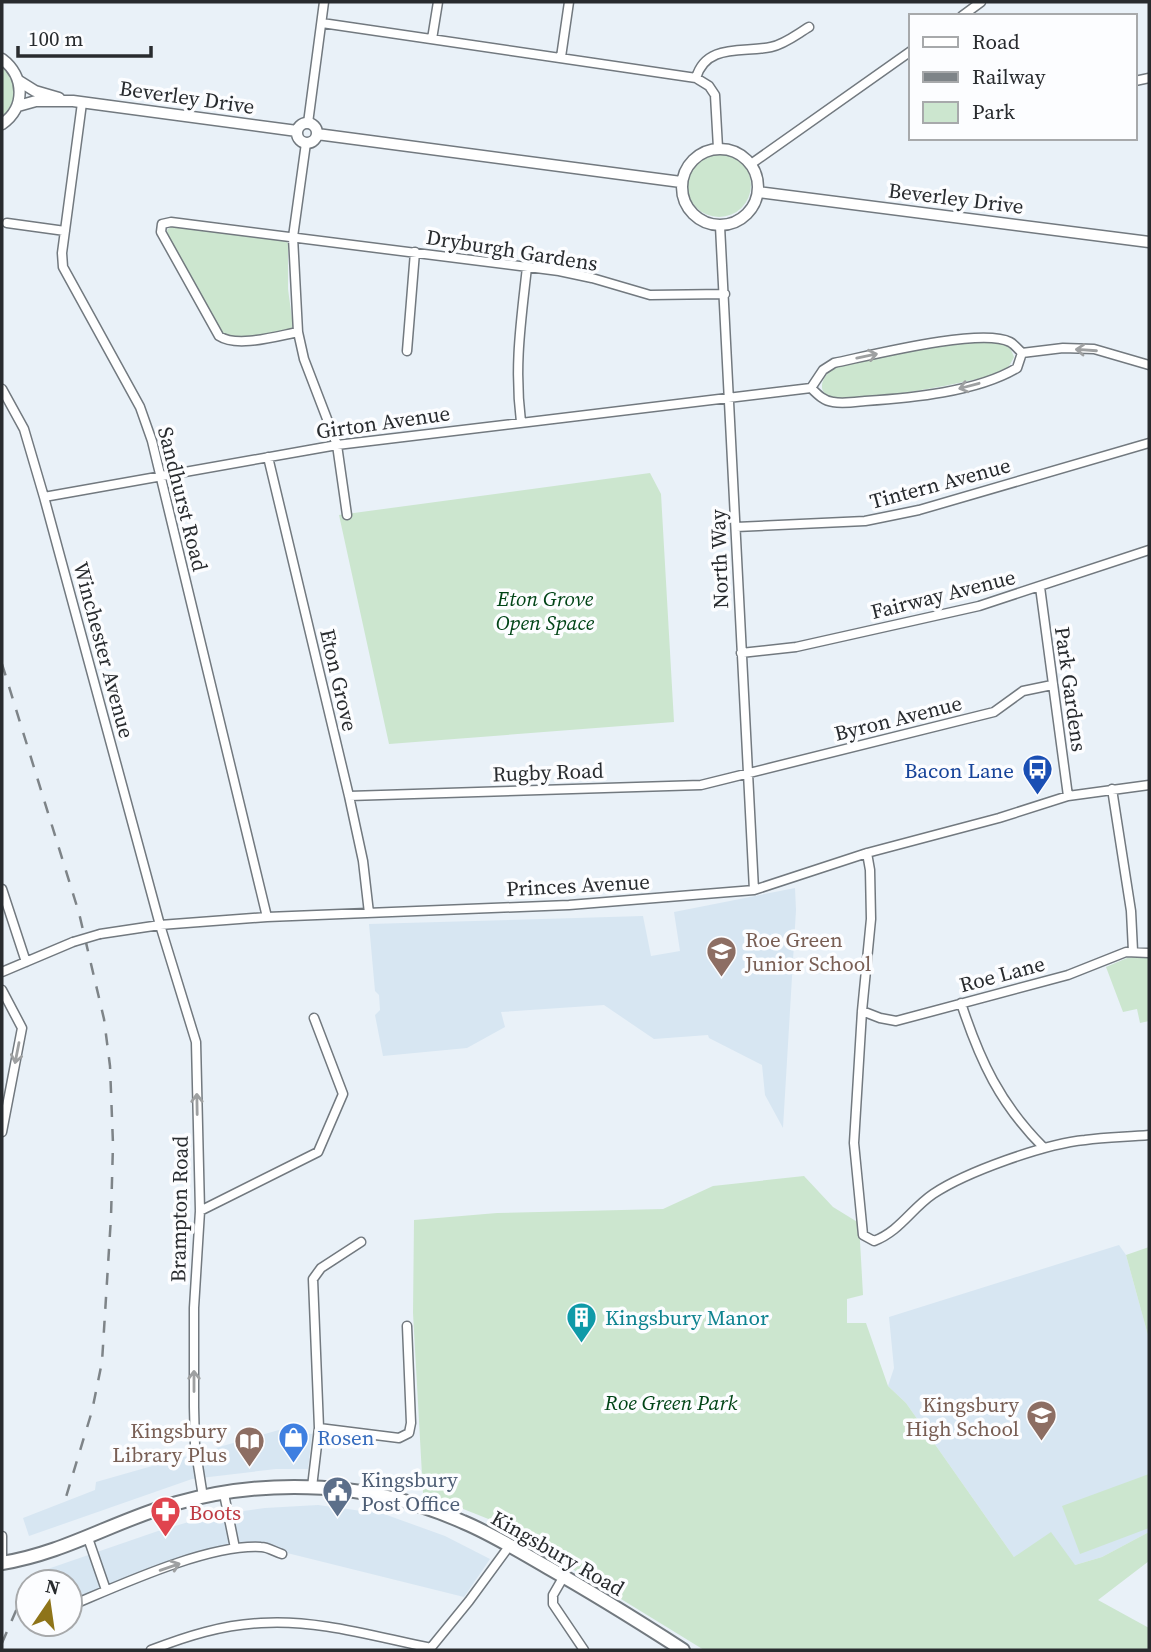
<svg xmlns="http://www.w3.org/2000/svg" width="1151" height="1652" viewBox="0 0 1151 1652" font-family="'Source Serif 4',serif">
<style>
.built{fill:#d7e6f2}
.green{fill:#cce6cf}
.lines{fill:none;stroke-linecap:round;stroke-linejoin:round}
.minor-casing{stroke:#72797f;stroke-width:11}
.tertiary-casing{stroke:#72797f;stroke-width:13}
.primary-casing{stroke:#72797f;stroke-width:16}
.minor{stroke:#fff;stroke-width:8}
.tertiary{stroke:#fff;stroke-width:10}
.primary{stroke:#fff;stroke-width:12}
.rail{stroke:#7e8488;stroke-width:2.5;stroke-dasharray:12 12;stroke-linecap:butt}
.minor-bridge-casing{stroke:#72797f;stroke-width:11;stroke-linecap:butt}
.minor-bridge{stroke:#fff;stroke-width:8}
.oneway{stroke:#9ea0a1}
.labels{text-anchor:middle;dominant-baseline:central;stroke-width:7;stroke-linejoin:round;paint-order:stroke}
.street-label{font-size:21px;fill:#282b2e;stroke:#fcfdff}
.park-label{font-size:21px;font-style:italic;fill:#004416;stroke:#fcfdff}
.transit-label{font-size:21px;fill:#164399;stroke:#fcfdff;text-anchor:end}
.education-label{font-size:21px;fill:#785e54;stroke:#fcfdff;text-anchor:end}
.culture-label{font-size:21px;fill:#0d838f;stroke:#fcfdff;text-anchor:start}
.shop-label{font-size:21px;fill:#366cbe;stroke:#fcfdff;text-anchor:start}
.service-label{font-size:21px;fill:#4e5e75;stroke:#fcfdff;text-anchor:start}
.health-label{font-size:21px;fill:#be3a42;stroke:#fcfdff;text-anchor:start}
</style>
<rect width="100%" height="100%" fill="#e9f1f8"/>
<path class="built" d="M795,888l1,22 -13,218 -18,-33 -3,-30 -53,-27 -1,-3 -54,4 -50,-34 -103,7 4,15 -38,21 -84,8 -8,-41 5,-5 -1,-15 -4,-4 -6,-67 274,-8 8,40 29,-5 -6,-39z
M1119,1245l7,10 23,84v193l-47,25 -27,8 -61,-8 -108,-154 -18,-17 6,-18 -5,-51z
M279,1430l33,4 -4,35h-32l-84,10 -163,57 -6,-18 72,-28 1,-8z
M318,1505l66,9 61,22 45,23 -26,38 -193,-48 -40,1 -67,16 -94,43v-27h-31v-10l119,-41 51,-15 56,-8z"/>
<path class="green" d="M2,64c17,15 16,38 0,53z
M687 185a32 32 0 1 1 64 0a32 32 0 1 1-64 0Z
M172,226l111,13 5,4v46l5,37 -3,4 -53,9c-9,-1 -13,-5 -19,-11l-50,-92 -1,-6z
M990,341c13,2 20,3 24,16 -2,4 -5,10 -9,13 -18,11 -145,32 -167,29 -25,-4 -17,-23 -2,-33l118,-23z
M650,473l11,21 13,228 -285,22 -50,-229z
M1141,956l8,2v63l-9,2 -3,-14 -14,3 -17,-45 21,-9z
M804,1176l29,31 26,16 4,72 -16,4v24h19l22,63 18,17 108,154 37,-25 24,33 27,-8 47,-25v29l-51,39 51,28v22h-445l-208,-128 -73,-29 -10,-180 1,-93 83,-7 166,-4 50,-23z
M1149,1247v92l-23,-84z
M1149,1474v54l-69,26 -18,-48z"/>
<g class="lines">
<defs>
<path id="minor" d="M962,16l19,-14
M322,23l374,55 13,8 6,9 3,53
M432,39l6,-37
M561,57l8,-55
M696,78c10,-35 47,-25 75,-31 14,-3 26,-13 38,-20
M1135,81l14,-3
M82,103l-20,150 1,14 77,140 12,34 115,476
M308,123l16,-121
M306,143l-13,94 5,95 6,27 33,86 10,70
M751,164l160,-113
M7,223l58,8
M720,226l34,664
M298,332c-21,4 -61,16 -79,4l-58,-104 1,-8 9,-2 388,49 33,7 58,17 75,-1
M407,351l8,-99
M1022,353l41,-5 31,1 55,16
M811,388c7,7 13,13 22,14 10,2 22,0 32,-1 46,-3 112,-9 152,-33l5,-15
M811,388l12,-18 11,-7c34,-7 147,-36 176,-21 4,2 8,7 12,11
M2,389l22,40 20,68 116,428 36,117 4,169 -6,97v99l1,39 8,51
M521,422c-7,-56 0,-100 6,-155
M268,457l81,339 14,65 6,52
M44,497l293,-52 474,-57
M736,527l129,-6 54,-11 230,-67
M1040,587l28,209
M741,653l55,-6 183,-41 170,-56
M1112,789l19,122 2,40
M349,796l352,-11 293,-73 29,-21 29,-6
M867,853l3,17 1,49 -9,92 -8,132 9,92 11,6c26,-10 37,-32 59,-47 33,-22 111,-50 152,-54 21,-3 43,-3 64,-5
M2,889l24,73
M100,934l60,-9 107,-8 302,-12 185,-15 113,-37 132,-35 69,-22 81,-11
M2,972l71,-30
M2,990l20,38 -20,104
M961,1003c19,58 39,101 83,145
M862,1011l18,7 16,3 172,-46 58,-23 23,1
M200,1211l118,-59 25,-58 -29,-76
M319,1428l80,10 10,-5 2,-10 -4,-97
M312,1487l7,-59 -6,-149 8,-11 40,-26
M224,1494l11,54
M2,1536v25
M88,1538l18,52
M564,1576l-11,19v9l31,46
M70,1606c50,-21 138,-62 191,-59 7,0 14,5 21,7
M151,1650c36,-14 71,-25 110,-27 56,-4 115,14 170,25
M429,1650l40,-49 41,-56"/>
<path id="tertiary" d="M2,59c23,17 24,49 0,65
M19,81l16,10 24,7
M18,106l18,-5h37l224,30
M297 133a10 10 0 1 1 20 0a10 10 0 1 1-20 0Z
M317,134l364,48
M682 187a38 38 0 1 1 76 0a38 38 0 1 1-76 0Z
M758,192l391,50"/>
<path id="primary" d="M2,1563c63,-10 114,-43 175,-60 93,-26 197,-21 286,19 29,12 56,29 84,45 46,26 91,54 136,83"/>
</defs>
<use href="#minor" class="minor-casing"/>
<use href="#tertiary" class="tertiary-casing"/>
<use href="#primary" class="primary-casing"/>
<use href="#minor" class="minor"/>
<use href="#tertiary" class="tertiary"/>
<use href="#primary" class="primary"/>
<path class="rail" d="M2,664l77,249 25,106 6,47 3,78 -2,73 -9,145 -10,49 -29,96
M2,1643l16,-37"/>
<defs>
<path id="minor-bridge" d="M73,942l27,-8"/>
</defs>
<use href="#minor-bridge" class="minor-bridge-casing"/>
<use href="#minor-bridge" class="minor-bridge"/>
</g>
<defs><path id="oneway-shaft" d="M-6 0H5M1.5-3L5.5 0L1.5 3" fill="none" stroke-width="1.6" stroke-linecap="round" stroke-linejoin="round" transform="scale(1.75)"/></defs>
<g class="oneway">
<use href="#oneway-shaft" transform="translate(1086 350) rotate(-176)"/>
<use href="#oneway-shaft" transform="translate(867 356) rotate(-12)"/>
<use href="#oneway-shaft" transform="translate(969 386) rotate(165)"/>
<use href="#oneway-shaft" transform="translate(17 1053) rotate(101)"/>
<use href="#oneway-shaft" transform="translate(197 1104) rotate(-91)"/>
<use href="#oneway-shaft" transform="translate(194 1381) rotate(-90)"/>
<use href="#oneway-shaft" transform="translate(170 1567) rotate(-19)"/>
</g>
<defs>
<symbol id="bus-pin" viewBox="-11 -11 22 30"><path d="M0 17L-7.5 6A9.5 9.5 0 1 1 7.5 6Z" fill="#1a4fb4" stroke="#fcfdff"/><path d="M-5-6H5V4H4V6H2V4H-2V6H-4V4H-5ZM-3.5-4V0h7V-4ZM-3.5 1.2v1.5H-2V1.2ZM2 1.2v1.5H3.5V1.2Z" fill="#fff"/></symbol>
<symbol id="school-pin" viewBox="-11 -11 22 30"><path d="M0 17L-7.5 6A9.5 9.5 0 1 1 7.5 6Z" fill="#8d6e63" stroke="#fcfdff"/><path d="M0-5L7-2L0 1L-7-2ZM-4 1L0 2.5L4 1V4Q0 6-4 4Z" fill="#fff"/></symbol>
<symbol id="building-pin" viewBox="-11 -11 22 30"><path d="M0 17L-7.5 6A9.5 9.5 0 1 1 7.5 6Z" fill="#0f9aa8" stroke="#fcfdff"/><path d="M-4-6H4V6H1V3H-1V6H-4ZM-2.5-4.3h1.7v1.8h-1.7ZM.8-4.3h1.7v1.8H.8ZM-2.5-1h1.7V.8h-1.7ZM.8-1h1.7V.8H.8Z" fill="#fff"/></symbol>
<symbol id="shop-pin" viewBox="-11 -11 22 30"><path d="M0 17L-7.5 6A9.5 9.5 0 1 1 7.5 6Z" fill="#3f7fe0" stroke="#fcfdff"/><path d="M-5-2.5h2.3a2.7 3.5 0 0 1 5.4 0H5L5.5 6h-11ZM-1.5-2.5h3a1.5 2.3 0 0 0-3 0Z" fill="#fff"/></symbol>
<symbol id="library-pin" viewBox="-11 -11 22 30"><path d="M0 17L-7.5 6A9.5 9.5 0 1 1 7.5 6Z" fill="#8d6e63" stroke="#fcfdff"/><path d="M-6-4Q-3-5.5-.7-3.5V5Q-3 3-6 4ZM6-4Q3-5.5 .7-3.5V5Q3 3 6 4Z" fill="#fff"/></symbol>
<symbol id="civic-pin" viewBox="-11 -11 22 30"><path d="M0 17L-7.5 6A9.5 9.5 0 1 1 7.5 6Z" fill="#5c6f8a" stroke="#fcfdff"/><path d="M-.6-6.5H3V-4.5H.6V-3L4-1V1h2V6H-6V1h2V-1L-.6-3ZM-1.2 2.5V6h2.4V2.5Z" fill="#fff"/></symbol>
<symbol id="pharmacy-pin" viewBox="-11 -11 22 30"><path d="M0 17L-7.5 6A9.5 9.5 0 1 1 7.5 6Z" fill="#e0444e" stroke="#fcfdff"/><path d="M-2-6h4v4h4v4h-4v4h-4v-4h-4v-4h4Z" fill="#fff"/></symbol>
</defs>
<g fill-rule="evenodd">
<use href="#bus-pin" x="1020" y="752" width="35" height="47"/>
<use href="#school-pin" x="704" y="934" width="35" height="47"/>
<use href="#building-pin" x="564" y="1300" width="35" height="47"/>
<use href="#school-pin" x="1024" y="1398" width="35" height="47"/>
<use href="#shop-pin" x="276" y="1420" width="35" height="47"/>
<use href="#library-pin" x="232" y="1424" width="35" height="47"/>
<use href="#civic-pin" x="320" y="1474" width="35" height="47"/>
<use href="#pharmacy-pin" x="148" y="1494" width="35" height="47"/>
</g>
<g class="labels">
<g class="street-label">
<text transform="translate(187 97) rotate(8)">Beverley Drive</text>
<text transform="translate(956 198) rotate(7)">Beverley Drive</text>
<text transform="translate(512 250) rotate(9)">Dryburgh Gardens</text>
<text transform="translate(383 422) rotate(-8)">Girton Avenue</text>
<text transform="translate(940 483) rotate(-15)">Tintern Avenue</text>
<text transform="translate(183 499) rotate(76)">Sandhurst Road</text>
<text transform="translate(719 559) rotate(-92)">North Way</text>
<text transform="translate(943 594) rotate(-14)">Fairway Avenue</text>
<text transform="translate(104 650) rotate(75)">Winchester Avenue</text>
<text transform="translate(339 680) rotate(77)">Eton Grove</text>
<text transform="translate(1071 689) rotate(82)">Park Gardens</text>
<text transform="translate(898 718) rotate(-14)">Byron Avenue</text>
<text transform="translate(548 772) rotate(-2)">Rugby Road</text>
<text transform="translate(578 885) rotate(-3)">Princes Avenue</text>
<text transform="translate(1002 974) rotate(-15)">Roe Lane</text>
<text transform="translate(179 1209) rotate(-89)">Brampton Road</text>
<text transform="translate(558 1553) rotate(30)">Kingsbury Road</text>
</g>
<g class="park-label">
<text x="545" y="598">Eton Grove<tspan x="545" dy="24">Open Space</tspan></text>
<text x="671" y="1402">Roe Green Park</text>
</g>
<g class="transit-label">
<text x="1014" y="770">Bacon Lane</text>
</g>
<g class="education-label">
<text x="745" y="939" text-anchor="start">Roe Green<tspan x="745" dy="24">Junior School</tspan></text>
<text x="1019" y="1404">Kingsbury<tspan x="1019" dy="24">High School</tspan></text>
<text x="227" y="1430">Kingsbury<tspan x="227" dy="24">Library Plus</tspan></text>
</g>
<g class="culture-label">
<text x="605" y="1317">Kingsbury Manor</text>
</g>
<g class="shop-label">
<text x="317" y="1437">Rosen</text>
</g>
<g class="service-label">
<text x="361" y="1479">Kingsbury<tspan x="361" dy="24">Post Office</tspan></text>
</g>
<g class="health-label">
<text x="189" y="1512">Boots</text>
</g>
</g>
<rect width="1151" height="1652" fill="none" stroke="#282b2e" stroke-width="7"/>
<rect x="909" y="14" width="228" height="126" fill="#fcfdff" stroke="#a7a9ab" stroke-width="2"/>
<rect x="923" y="37" width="35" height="10" fill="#ffffff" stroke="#a7a9ab" stroke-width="2"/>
<text x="972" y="49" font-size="21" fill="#282b2e">Road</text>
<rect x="923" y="72" width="35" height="10" fill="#7e8488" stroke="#a7a9ab" stroke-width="2"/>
<text x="972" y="84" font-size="21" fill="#282b2e">Railway</text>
<rect x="923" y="102" width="35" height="21" fill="#cce6cf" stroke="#a7a9ab" stroke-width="2"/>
<text x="972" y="119" font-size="21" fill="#282b2e">Park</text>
<g transform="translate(49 1603) rotate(13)"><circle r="33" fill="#fcfdff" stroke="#a7a9ab" stroke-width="2"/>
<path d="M0-5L12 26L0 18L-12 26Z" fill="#8e7419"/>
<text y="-10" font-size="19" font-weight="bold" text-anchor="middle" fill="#282b2e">N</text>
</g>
<path d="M18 46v10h133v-10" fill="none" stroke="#282b2e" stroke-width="3.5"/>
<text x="28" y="46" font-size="21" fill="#282b2e" stroke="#fcfdff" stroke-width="5" paint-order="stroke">100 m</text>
</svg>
